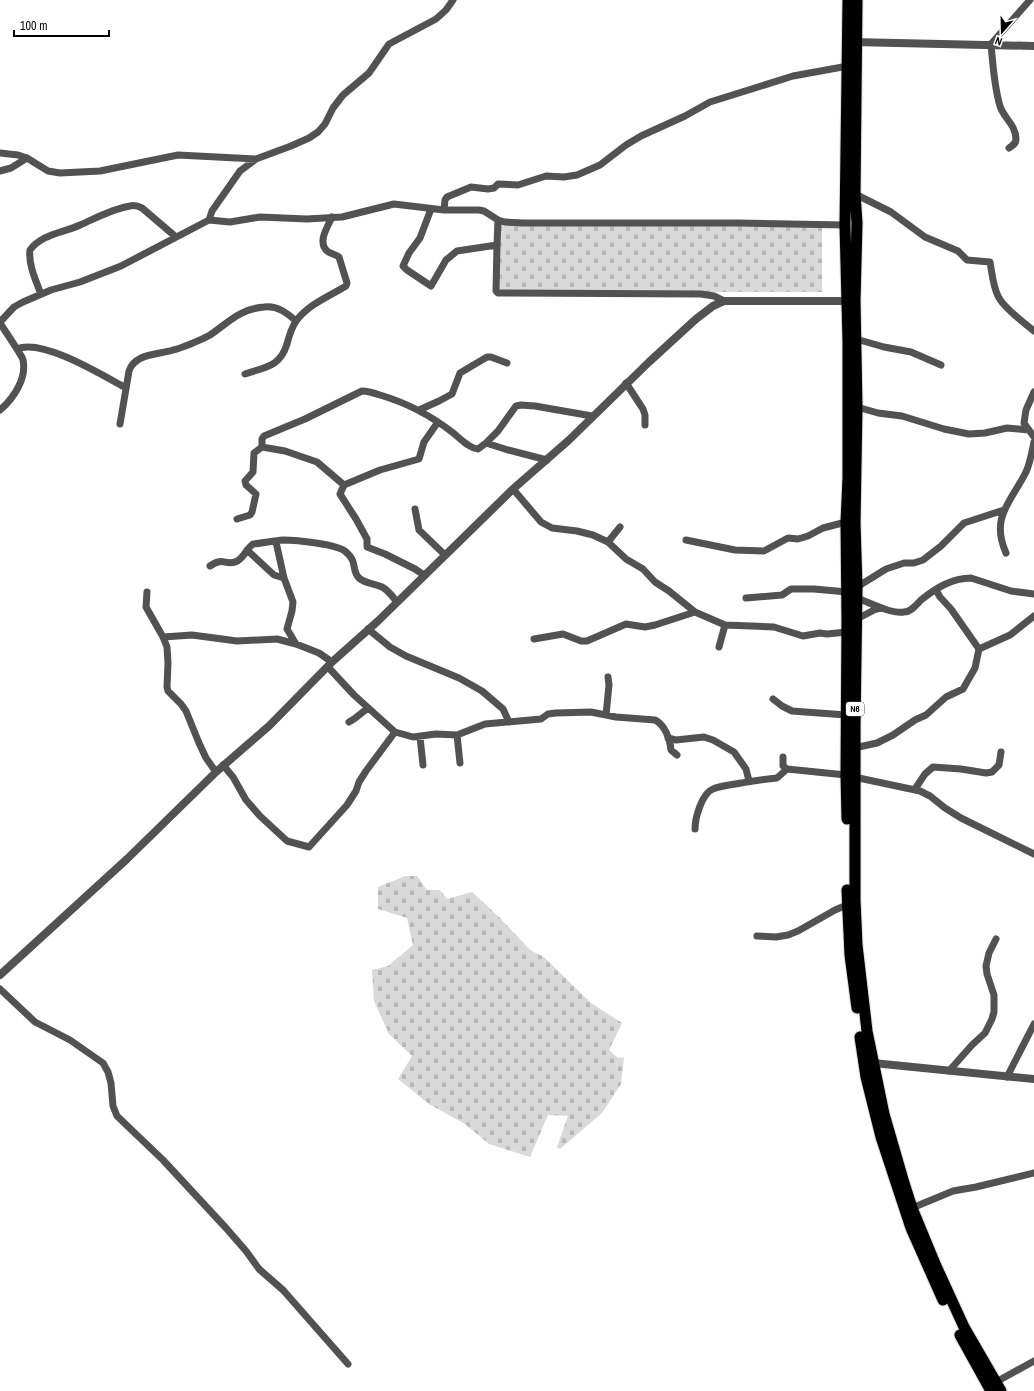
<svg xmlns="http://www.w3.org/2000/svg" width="1034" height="1391" viewBox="0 0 1034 1391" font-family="'Archivo Narrow',sans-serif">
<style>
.cemetery{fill:url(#cemetery-stones)}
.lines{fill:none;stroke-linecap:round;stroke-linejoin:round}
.trunk-casing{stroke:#dbdbdb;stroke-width:13}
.minor{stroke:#525252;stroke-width:7}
.tertiary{stroke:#525252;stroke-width:8}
.trunk{stroke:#000;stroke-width:11}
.labels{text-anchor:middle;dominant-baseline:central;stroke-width:3;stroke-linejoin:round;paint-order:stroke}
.shield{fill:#fff;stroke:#4c4c4c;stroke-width:1}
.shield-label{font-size:9px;font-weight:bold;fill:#000}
</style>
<defs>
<pattern id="cemetery-stones" width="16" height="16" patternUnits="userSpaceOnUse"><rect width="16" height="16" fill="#d9d9d9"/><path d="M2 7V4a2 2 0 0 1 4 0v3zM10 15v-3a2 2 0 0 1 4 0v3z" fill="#b8b8b8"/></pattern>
</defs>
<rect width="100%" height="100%" fill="#fff"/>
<path class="cemetery" d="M495,225l327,1v66h-329z
M405,876h12l10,14h13l7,9 25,-7 28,26 30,32 14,7 47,46 31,20 -13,27 8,7 7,1 -3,26 -19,29 -42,36 -3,-2 11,-31 -20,-1 -18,42 -41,-13 -24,-20 -36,-20 -31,-25 14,-23 -23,-22 -15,-33 -2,-31 16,-4 25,-21 -6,-27 -29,-9v-22z"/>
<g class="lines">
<defs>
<path id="trunk" d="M857,0l-2,194 2,29 -2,78 2,106 -2,116 2,64 -2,139v174l2,45 10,86 17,83 20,69 8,25 24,58 28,61 37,64
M847,819l-1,-44 1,-154 -1,-99 2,-44v-137l-3,-116 3,-225
M847,890l3,65 7,53
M860,1037l6,40 15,60 30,91 32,72
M960,1335l31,56"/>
</defs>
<use href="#trunk" class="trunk-casing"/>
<path class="minor" d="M1009,148c4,-3 7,-4 7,-9 0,-14 -13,-22 -16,-33 -6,-20 -7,-41 -9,-62l39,-44
M0,153l18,2 9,3 21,13 12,2 40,-2 78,-16 78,4
M0,171l11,-3 16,-10
M855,194l36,18 34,25 33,14 9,9 23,2c2,11 3,24 8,34 4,10 27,28 36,35
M431,209l-11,29 -11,15 -6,13 4,4 24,16 15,-26 11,-9 40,-6 -1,46 2,2 203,1 13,2 10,5
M444,210l1,-10 2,-3 24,-10 17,2 6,-1 4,-4 20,1 28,-9 18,1 13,-2 23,-10 26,-20 15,-9 44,-20 25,-14 83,-26 55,-10
M209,220l3,-9 28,-40 16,-12 35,-13 18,-8 9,-6 7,-8 8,-16 10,-13 26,-22 20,-29 47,-25 10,-9 7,-10
M497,245l1,-25
M41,294c-5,-13 -13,-30 -11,-44 12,-16 33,-17 50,-25 16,-7 32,-16 50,-19 4,-1 8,0 12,2l34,29
M0,322l14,-15 9,-5 28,-12 29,-8 41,-16 88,-46 21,2 30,-5 47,2 35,-2 52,-13 50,6h35l5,1 14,9 7,2 18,1h216l106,2
M0,323l17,26c25,-11 85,26 109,39
M856,339l28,8 27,5 30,13
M245,374c20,-7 35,-7 42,-30 2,-8 4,-15 9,-23 13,-17 32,-24 50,-35l1,-3 -8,-26c-4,-3 -8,-3 -12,-6 -10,-9 1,-25 5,-34
M626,383l17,26 2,6v10
M1034,392l-8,18 -2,13 10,14
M857,407l21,6 24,3 42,13 25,5 16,-1 22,-5 22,2
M0,410c13,-11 27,-31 23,-50 -1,-4 -4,-7 -6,-11
M419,410l20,-9 13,-7 8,-21 27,-16h4l16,6
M120,424l9,-53c6,-18 29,-16 44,-21 5,-1 10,-3 15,-5 7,-3 15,-6 22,-10 19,-13 30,-26 54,-28 13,-2 23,6 32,14
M486,443l22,7 39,10
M262,447v-8l2,-3 41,-17 57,-28c6,0 12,2 18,4 27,8 50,20 72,37 8,6 16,16 26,17l8,-6 12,-12 18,-25 5,-1 14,1 57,10
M513,489l28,33 11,6 25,3 16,4 15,7 12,-15
M415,509l4,21 26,25
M237,519l13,-4 2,-3 4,-18 -10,-9 -1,-4 8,-9 1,-19 8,-6 23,4 32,11 27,23
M686,540l49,10 29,1 24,-13 10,1 10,-3 15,-8 23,-6
M276,542l8,36 9,24 -1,9 -5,18 9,15
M608,542l18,17 17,10 12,13 14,9 26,21
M247,550l27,25 10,3
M1006,553c-16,-36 5,-51 20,-81 4,-9 6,-20 8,-30
M210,566c13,-9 14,-1 25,-4 8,-2 11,-13 18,-18 10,-1 20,-3 30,-4 12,0 55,4 63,12 12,10 5,18 13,26 7,6 15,5 23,9 6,3 11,10 15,15
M424,575l-9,-6 -30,-15 -18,-7v-8l-11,-20 -16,-25 4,-9 36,-15 39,-11 5,-17 14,-20
M857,587l29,-18 18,-6h10l9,-3 18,-14 23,-23 40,-13
M936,590l4,7 11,12 28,40
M147,592l-1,15 17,30 4,10 1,16 -1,24 1,4 13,13 5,7 13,32 7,15 10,14
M746,598l36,-3 9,-6h23l33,3
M857,598c13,5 34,16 47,14 7,0 12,-7 17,-12 15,-12 31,-22 50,-22l40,13 23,3
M857,619l17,-9 7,-2
M725,625l49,2 29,9 17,-3 7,1 20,-2
M368,629l22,18 16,9 53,22 23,13 21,18 6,13
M163,637l29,-2 45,6 40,-2 19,5 23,9 13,9
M534,639l29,-5 18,7h6l39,-17 19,3 10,-2 40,-13 30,13 -6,22
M328,667l26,28 41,37 18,5 23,-3 21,1 28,-11 56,-5 7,-5 8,-1 35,-1 25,5 39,3c10,5 15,19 16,30l6,5
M773,699l9,7 10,5 54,4
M606,715l3,-30 -1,-8
M349,722l5,-3 14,-11
M457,735l3,28
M420,737l3,28
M668,738l8,2 28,-3 9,3 21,12 12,17 3,12
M854,748l23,-5 16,-8 22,-15 11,-5 20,-18 17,-8 12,-21 4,-19 31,-14 24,-19
M783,757v9l4,3 59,6
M223,765l10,12 13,23 14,16 27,25 22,6 38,-42 9,-14 3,-9 7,-11 29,-39
M854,777l66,14 10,5 15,12 16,10 73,36
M915,789l10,-15 8,-7 28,2 25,4 6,-1 7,-7 2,-13
M695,829c0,-11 7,-36 18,-40 10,-4 18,-4 28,-6 12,-2 23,-4 36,-5l10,-9
M757,936l19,1 12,-2 10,-4 37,-21 12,-5
M0,989l35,33 35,18 33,23 5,9 3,11 2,23 4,10 46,44 63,68 20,23 13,18 24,21 65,74
M949,1071l23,-26 13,-12 7,-14 2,-7v-17l-7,-21 -1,-8 3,-13 7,-14
M1007,1077l27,-53
M912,1208l41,-17 23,-4 58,-14
M996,1382l38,-21"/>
<path class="tertiary" d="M853,42l181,4
M0,975l127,-116 89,-87 53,-46 63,-64 46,-41 135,-132 56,-49 80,-78 47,-43 17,-13 11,-5h129
M873,1063l161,16"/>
<use href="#trunk" class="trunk"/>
</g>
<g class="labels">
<rect class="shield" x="846" y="702" width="18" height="14" rx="3"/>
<g class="shield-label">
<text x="855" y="709">N6</text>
</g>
</g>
<g transform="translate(1002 32) rotate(200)" stroke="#ffffff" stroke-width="3" paint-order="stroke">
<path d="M0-3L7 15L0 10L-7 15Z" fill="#000000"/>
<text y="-6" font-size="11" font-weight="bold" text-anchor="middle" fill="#000000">N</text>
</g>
<path d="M14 30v6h95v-6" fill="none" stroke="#000000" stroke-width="2"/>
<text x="20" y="30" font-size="12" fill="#000000" stroke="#ffffff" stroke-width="3" paint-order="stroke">100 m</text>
</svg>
